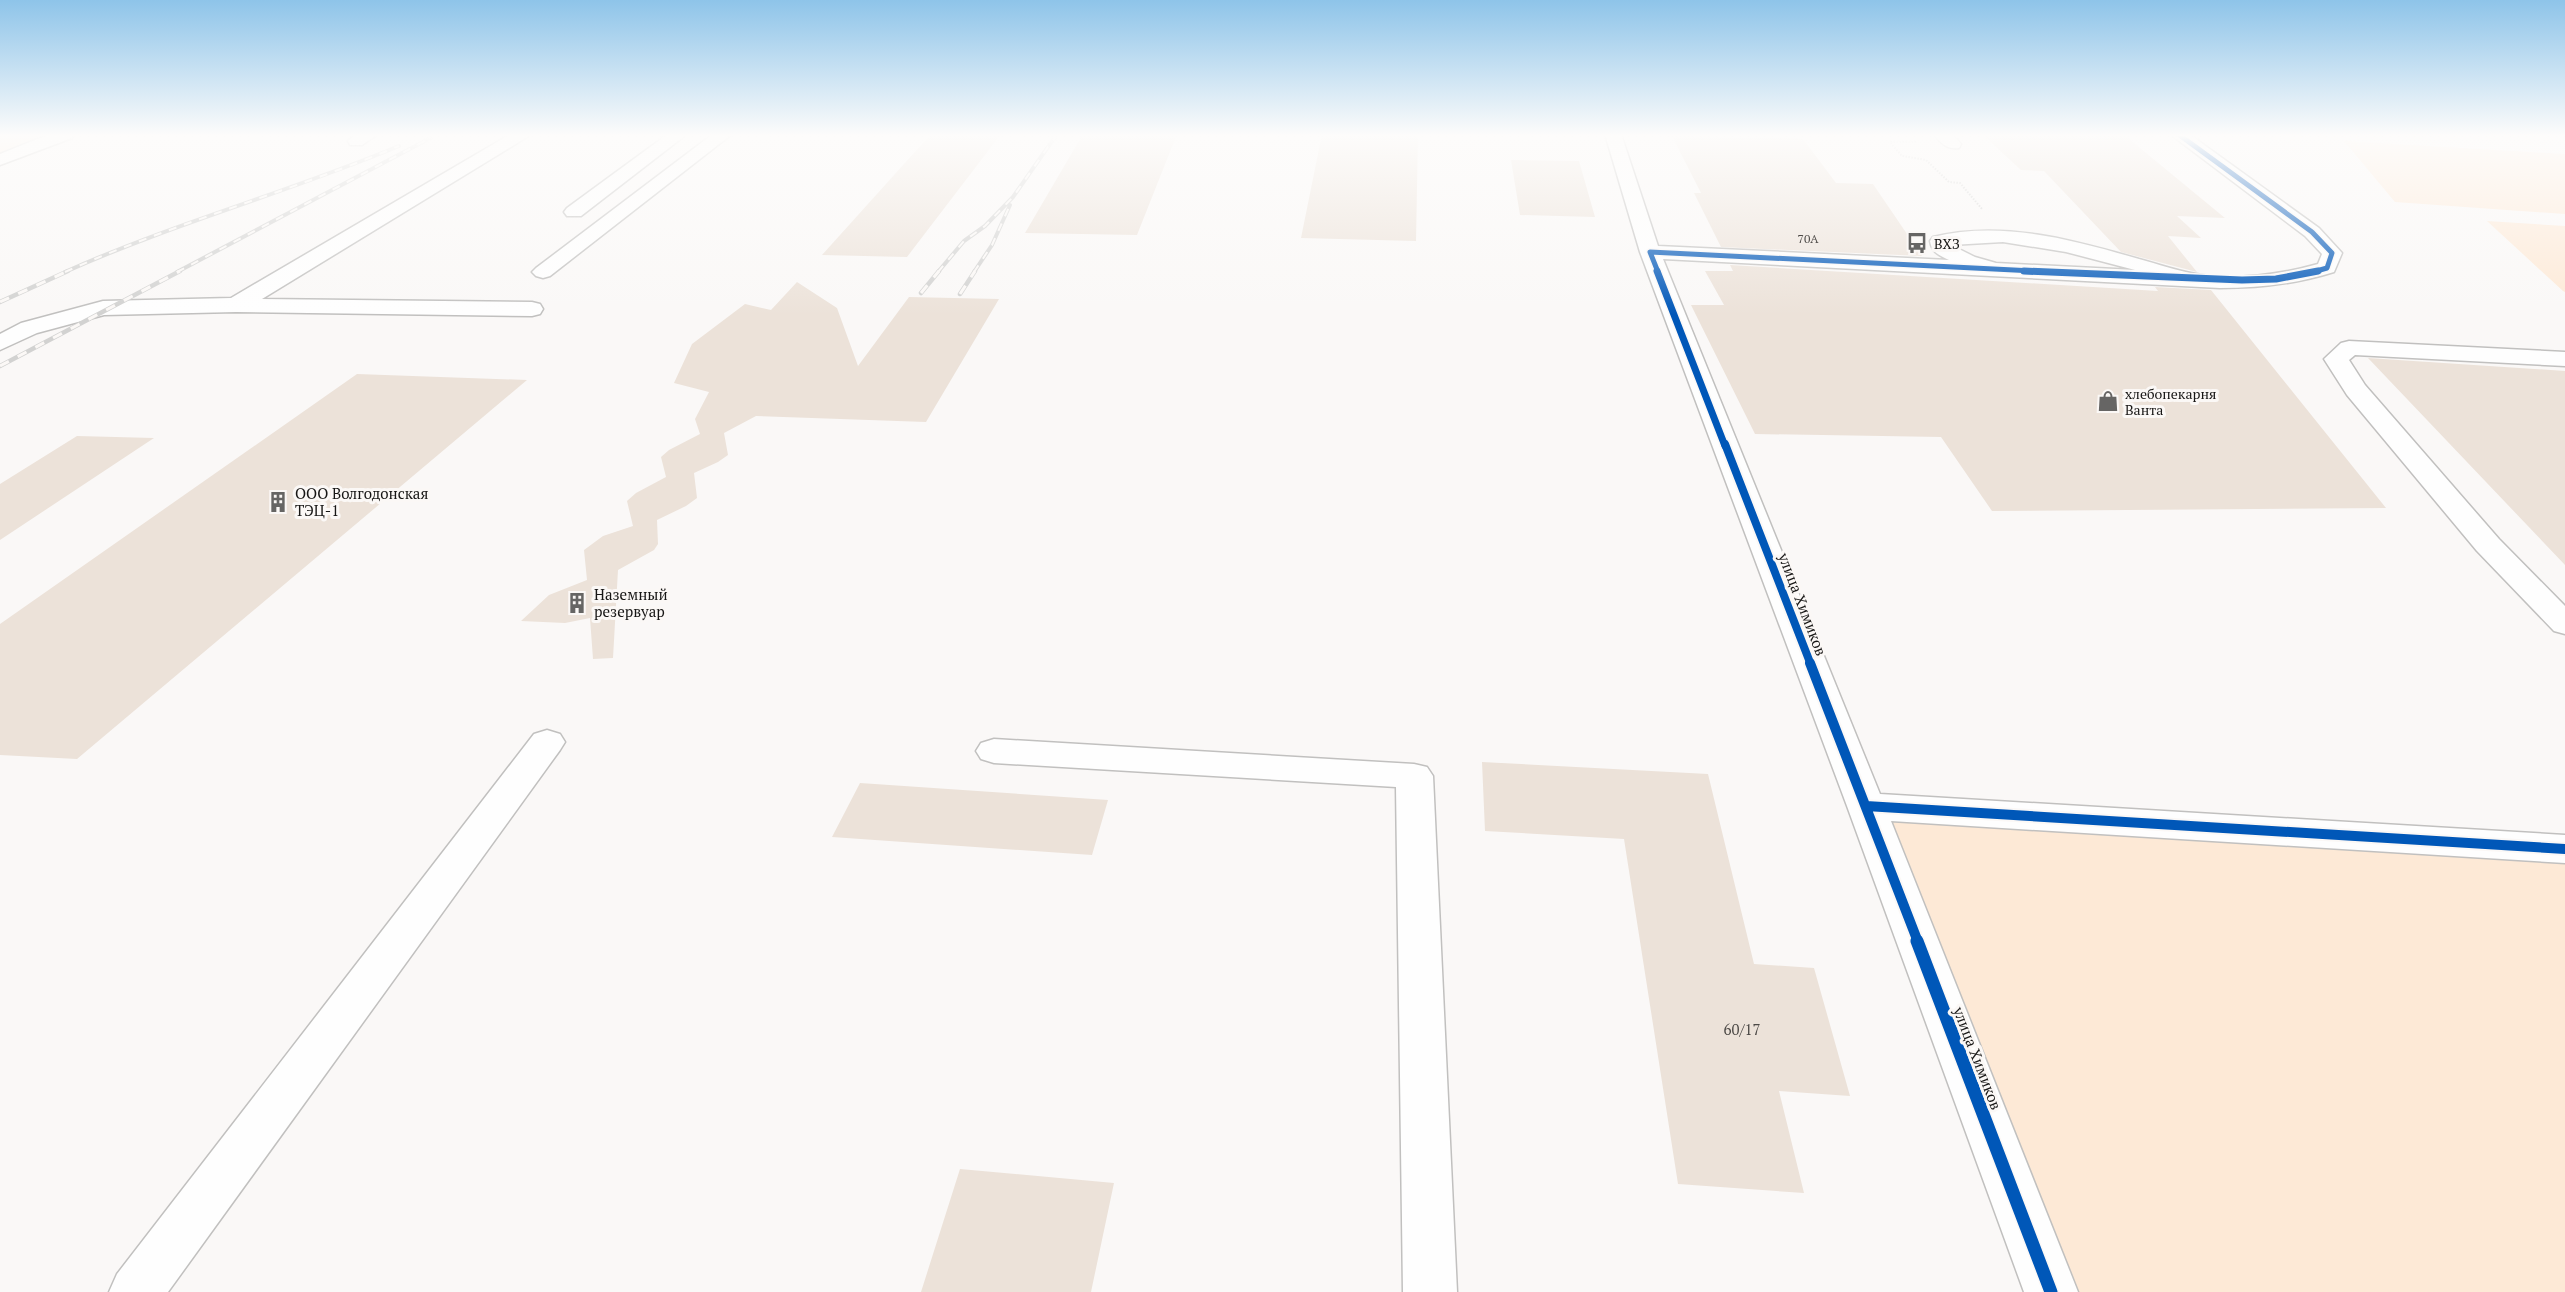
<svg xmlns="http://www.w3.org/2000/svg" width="2565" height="1292" viewBox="0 0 2565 1292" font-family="'PT Serif',serif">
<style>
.green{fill:#fde9d6}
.building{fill:#ece2d9}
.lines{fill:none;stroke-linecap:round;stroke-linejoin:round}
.minor-casing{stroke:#c1c0bf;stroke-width:3}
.path{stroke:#d5d5d4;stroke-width:2;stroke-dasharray:1.5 1.5;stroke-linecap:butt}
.minor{fill:#fefefe;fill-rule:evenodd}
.rail-far1-casing{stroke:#d2d2d1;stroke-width:4}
.rail-casing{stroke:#d2d2d1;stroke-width:4.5}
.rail-far1{stroke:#fbf8f6;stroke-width:2;stroke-dasharray:8;stroke-linecap:butt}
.rail{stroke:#fbf8f6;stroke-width:3;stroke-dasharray:10;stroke-linecap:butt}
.cycleway-far4-casing{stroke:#fbf8f6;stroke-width:8}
.cycleway-far3-casing{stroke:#fbf8f6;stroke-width:10}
.cycleway-far2-casing{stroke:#fbf8f6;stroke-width:12}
.cycleway-far1-casing{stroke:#fbf8f6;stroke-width:14}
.cycleway-casing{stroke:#fbf8f6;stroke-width:16}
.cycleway-far4{stroke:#0057b8;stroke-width:5}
.cycleway-far3{stroke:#0057b8;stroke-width:7}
.cycleway-far2{stroke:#0057b8;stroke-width:8}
.cycleway-far1{stroke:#0057b8;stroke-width:10}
.cycleway{stroke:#0057b8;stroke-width:13}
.labels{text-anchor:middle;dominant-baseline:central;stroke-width:6;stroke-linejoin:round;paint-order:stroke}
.number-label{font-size:12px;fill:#4c4946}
.far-poi-label{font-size:14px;fill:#171615;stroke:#fbf8f6;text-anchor:start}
.poi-label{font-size:15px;fill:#171615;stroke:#fbf8f6;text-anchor:start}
.street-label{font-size:15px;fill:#171615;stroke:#fbf8f6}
.near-number-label{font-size:15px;fill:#4c4946}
</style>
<rect width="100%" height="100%" fill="#faf8f7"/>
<path class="green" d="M0,134h81l-81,32z
M2344,141l221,13v60l-170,-12z
M2487,221l78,5v66l-2,-1z
M1866,806l699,43v443h-514z"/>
<path class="building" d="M931,134h70l-94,123 -85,-2z
M1083,134h94l-40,101 -112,-2z
M1322,134h96l-2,107 -115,-3z
M1982,134h141l102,84 -48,-2 24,22 -33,-2 29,36 -76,-20 -77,-81 -23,-1z
M1672,136l131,3 33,44 37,1 49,72 -201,-9 -27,-54h7z
M1511,160l68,1 16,56 -75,-2z
M1730,265l428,26 -3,-4 56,3 175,218 -394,3 -51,-74 -186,-3 -64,-129h33l-19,-34h28z
M797,282l40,26 21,58 51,-69 90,2 -73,123 -170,-6 -32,17 4,22 -10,7 -24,11 3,25 -11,8 -29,14 1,24 -4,6 -36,20 -5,88 -20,1 -3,-41 -25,5 -44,-2 28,-26 38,-15 -3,-30 19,-14 30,-10 -6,-25 9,-8 30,-16 -5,-20 8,-7 31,-16 -5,-15 14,-27 -35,-9 18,-39 53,-40 26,6z
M2368,358l197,13v194z
M357,374l170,6 -450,379 -77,-4v-131z
M77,436l77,2 -154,102v-56z
M1482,762l226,12 46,190 60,4 36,128 -71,-5 25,102 -126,-9 -54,-345 -139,-8z
M860,783l248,17 -16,55 -260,-18z
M960,1169l154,14 -23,109h-170z"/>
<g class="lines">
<defs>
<path id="minor" d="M50,134h24l-2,4 -72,27v-11z
M356,134h22l-16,11h-12l-2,-4z
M511,134h21l-270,165 270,3 8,2 3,5 -3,5 -8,2 -296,-4 -132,3 -67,18 -37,17v-16l21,-11 82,-22 128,-3z
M668,134h19l-106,82h-14l-3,-4 3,-4z
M713,134h19l-182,142 -7,2 -7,-2 -4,-4 4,-4z
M1605,134h16l37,112 291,14c-10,-5 -17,-7 -19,-19l3,-4c69,-17 140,3 206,22 19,5 38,12 57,15 37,7 87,0 122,-10l4,-10 -17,-18 -135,-102h19l130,94 23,25 -8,19c-38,12 -74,16 -114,16l-557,-29 217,535 685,41v28l-674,-42 187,471h-54l-177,-486 -207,-554zM2003,242l63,10 69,18 -139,-7 -21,-6 -24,-12z
M1934,134h18l9,10 -2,4c-11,2 -19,-5 -25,-14z
M2349,341l216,11v14l-210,-11 -6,5 16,25 134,154 66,67v28l-11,-3 -77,-80 -130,-156 -23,-36 17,-16z
M547,730l13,4 5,8 -5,8 -392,542h-59l8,-18 417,-540z
M994,739l420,25 13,3 6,9 24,516h-54l-7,-505 -402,-24 -13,-4 -5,-8 5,-8z"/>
</defs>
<use href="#minor" class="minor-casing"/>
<path class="path" d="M1916,142h-26l12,14 24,4 23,22 11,1 22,26"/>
<use href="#minor" class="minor"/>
<defs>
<path id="rail-far1" d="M65,272c109,-49 224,-80 334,-126
M177,272l261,-138
M938,272l26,-31 21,-15 28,-29 44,-63
M974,272l18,-27 18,-40"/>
<path id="rail" d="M921,293l18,-22
M960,294l15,-23
M0,302l68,-31
M0,366l180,-95"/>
</defs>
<use href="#rail-far1" class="rail-far1-casing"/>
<use href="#rail" class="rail-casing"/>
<use href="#rail-far1" class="rail-far1"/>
<use href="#rail" class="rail"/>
<defs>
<path id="cycleway-far4" d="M2178,134l134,98 20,21 -5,15 -14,4
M1658,272l-8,-20 404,20"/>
<path id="cycleway-far3" d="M1657,271l68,175
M2024,271l218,9 34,-1 42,-8"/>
<path id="cycleway-far2" d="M1725,444l86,221"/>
<path id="cycleway-far1" d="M1810,663l108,279
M1866,806l699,43"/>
<path id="cycleway" d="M1917,941l134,351"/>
</defs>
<use href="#cycleway-far4" class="cycleway-far4-casing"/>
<use href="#cycleway-far3" class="cycleway-far3-casing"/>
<use href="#cycleway-far2" class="cycleway-far2-casing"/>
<use href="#cycleway-far1" class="cycleway-far1-casing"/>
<use href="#cycleway" class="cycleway-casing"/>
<use href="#cycleway-far4" class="cycleway-far4"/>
<use href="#cycleway-far3" class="cycleway-far3"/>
<use href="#cycleway-far2" class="cycleway-far2"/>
<use href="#cycleway-far1" class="cycleway-far1"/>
<use href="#cycleway" class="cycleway"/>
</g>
<linearGradient id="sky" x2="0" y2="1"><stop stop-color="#8ec4e9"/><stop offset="0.43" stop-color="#fdfcfb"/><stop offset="1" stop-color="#fdfcfb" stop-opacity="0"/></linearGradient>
<rect width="2565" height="315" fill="url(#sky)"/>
<defs>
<symbol id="bus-bare" viewBox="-9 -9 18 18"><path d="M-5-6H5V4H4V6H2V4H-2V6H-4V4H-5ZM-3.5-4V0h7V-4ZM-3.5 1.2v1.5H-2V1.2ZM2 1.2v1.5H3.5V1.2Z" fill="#666564" stroke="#fbf8f6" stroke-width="2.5" paint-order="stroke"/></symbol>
<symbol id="shop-bare" viewBox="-9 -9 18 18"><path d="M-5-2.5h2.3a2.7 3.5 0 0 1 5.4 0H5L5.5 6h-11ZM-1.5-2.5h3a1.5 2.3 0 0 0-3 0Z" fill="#666564" stroke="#fbf8f6" stroke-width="2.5" paint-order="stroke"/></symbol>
<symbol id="building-bare" viewBox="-9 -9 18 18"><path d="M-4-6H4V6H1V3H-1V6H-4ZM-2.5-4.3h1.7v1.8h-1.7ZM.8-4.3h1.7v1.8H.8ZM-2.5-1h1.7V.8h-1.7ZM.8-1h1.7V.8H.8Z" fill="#666564" stroke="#fbf8f6" stroke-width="2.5" paint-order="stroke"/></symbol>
</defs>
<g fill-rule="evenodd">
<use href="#bus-bare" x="1902" y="228" width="30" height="30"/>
<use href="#shop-bare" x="2093" y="386" width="30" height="30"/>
<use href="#building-bare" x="263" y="487" width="30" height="30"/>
<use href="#building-bare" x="562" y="588" width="30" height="30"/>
</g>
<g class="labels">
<g class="number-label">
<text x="1808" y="238">70А</text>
</g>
<g class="far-poi-label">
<text x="1934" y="243">ВХЗ</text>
<text x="2125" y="393">хлебопекарня<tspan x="2125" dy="16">Ванта</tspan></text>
</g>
<g class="poi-label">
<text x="295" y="493">ООО Волгодонская<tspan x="295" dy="17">ТЭЦ-1</tspan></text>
<text x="594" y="594">Наземный<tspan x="594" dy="17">резервуар</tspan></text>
</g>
<g class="street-label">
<text transform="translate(1803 604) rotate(69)">улица Химиков</text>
<text transform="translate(1978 1058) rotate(69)">улица Химиков</text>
</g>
<g class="near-number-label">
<text x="1742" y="1029">60/17</text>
</g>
</g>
</svg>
